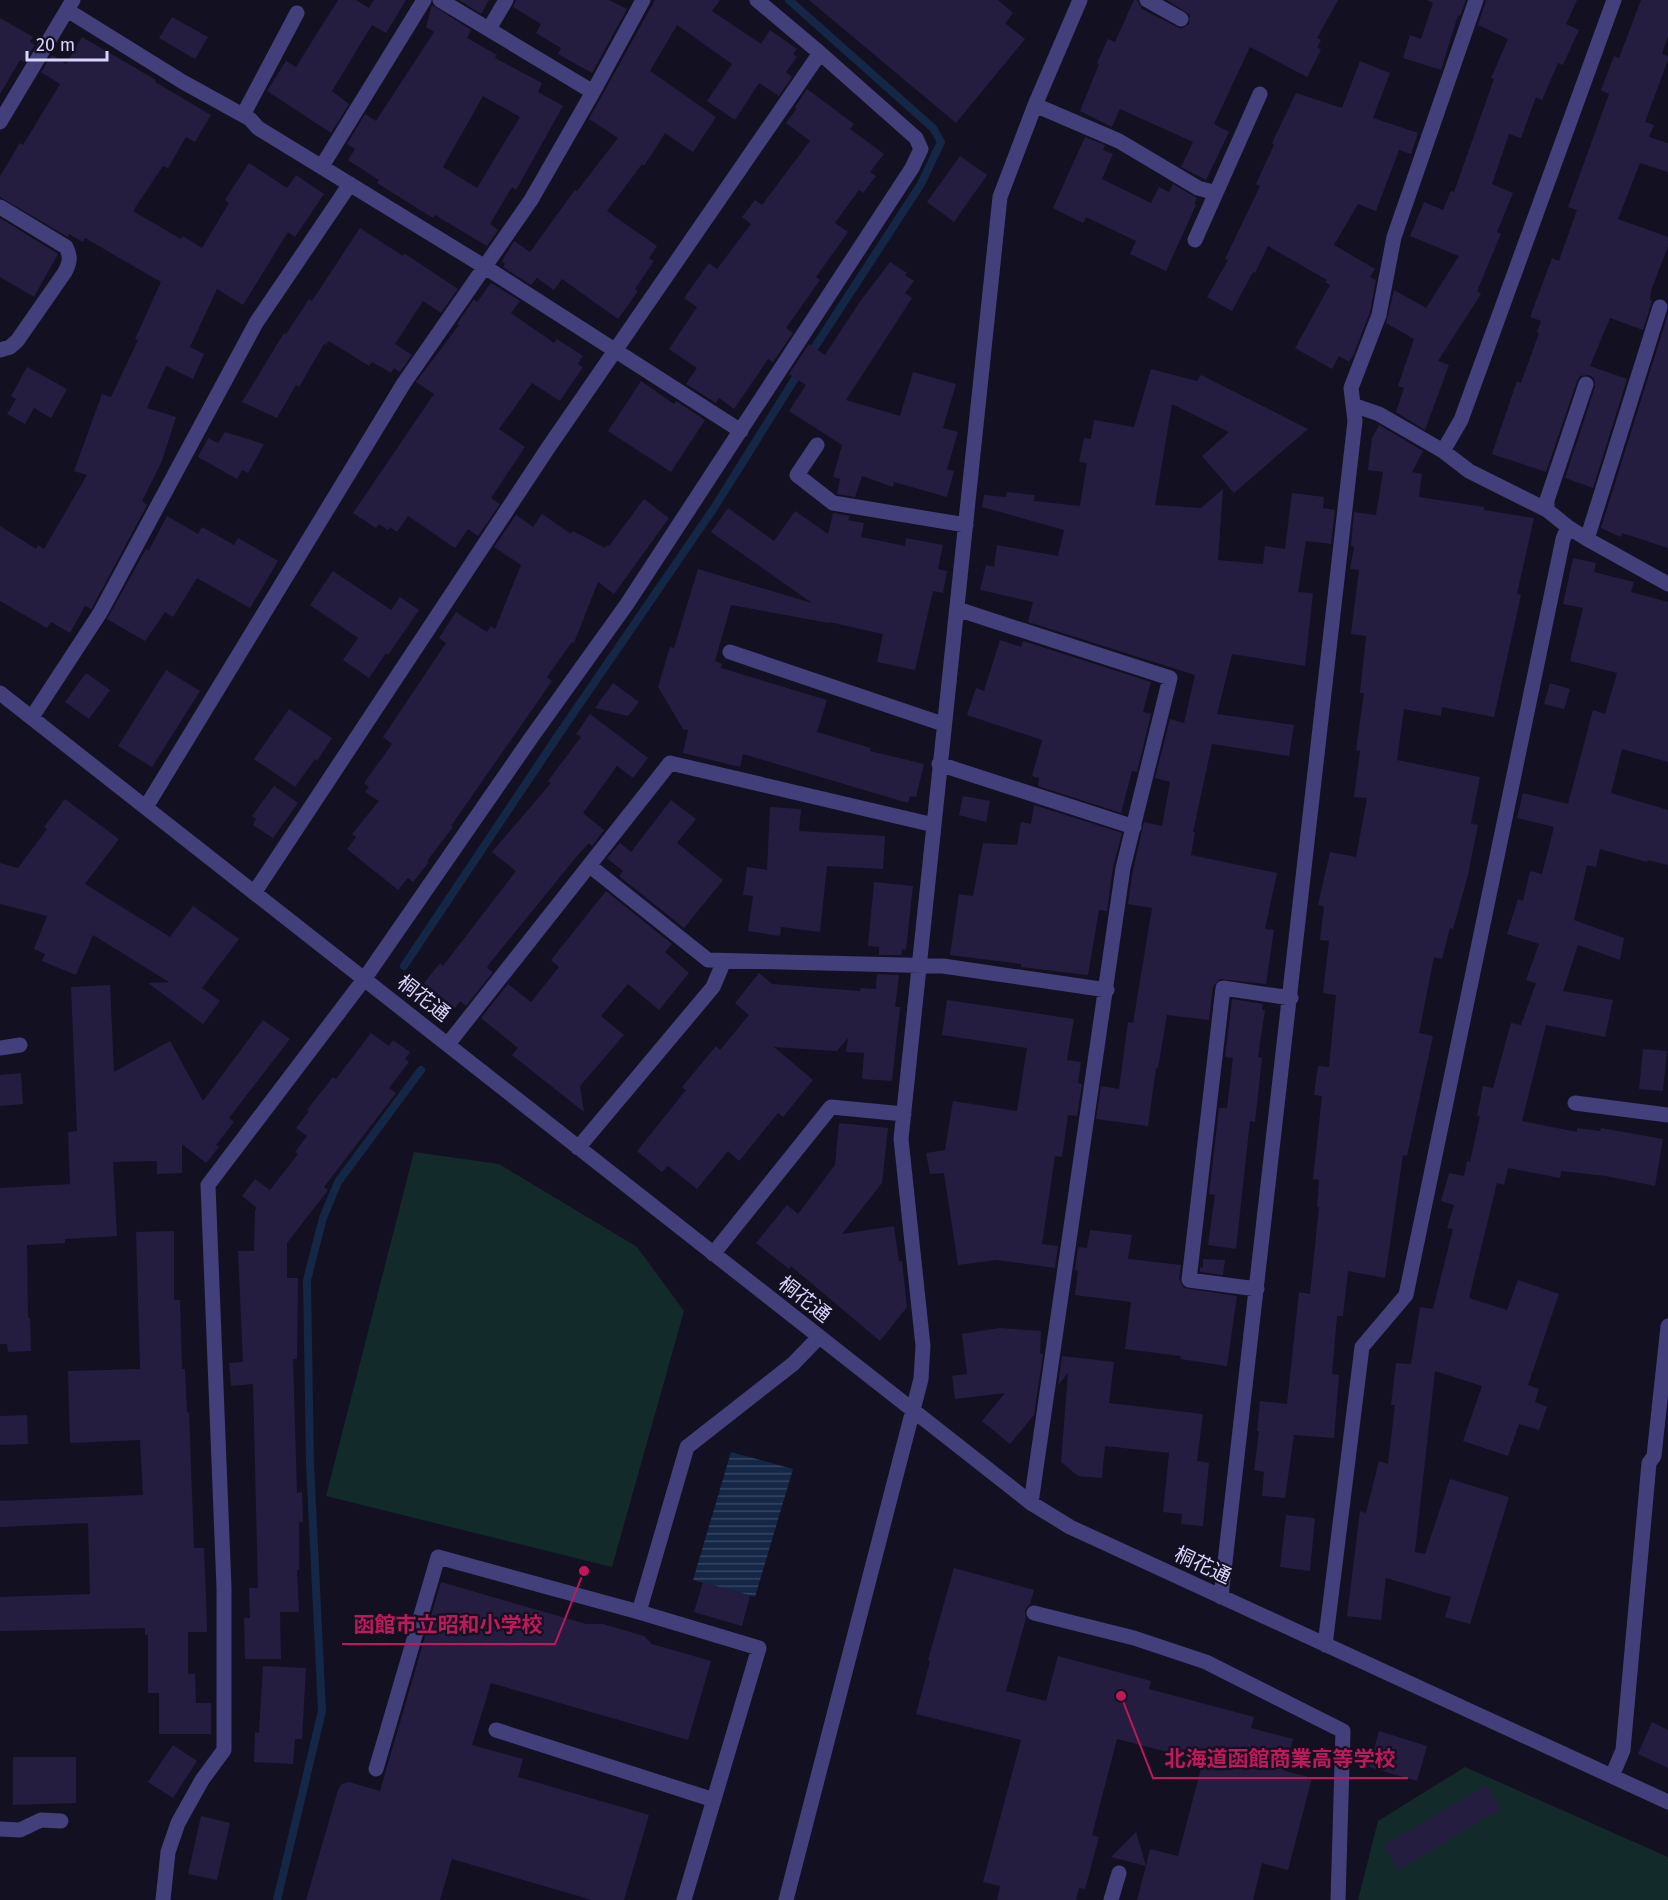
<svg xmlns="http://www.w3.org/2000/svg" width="1668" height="1900" viewBox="0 0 1668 1900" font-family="'Fira Sans','Noto Sans JP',sans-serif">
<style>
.pitch{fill:#132a2a}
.water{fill:url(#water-rules)}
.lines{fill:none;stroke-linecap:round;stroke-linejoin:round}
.stream{stroke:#142746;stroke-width:8}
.building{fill:#251d40;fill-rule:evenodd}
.minor{stroke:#423f7b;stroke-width:15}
.labels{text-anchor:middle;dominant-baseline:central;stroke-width:4.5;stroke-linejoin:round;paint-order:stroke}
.street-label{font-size:20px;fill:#d9d4fb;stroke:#131021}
.leader{fill:none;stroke:#c2185b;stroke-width:2}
.callout-dot{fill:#c2185b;stroke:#131021;stroke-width:2}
.callout-label{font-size:21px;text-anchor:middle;font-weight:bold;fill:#c2185b;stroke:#131021;stroke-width:4.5;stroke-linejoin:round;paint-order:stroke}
</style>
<defs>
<pattern id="water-rules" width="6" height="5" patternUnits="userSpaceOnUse" patternTransform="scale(1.5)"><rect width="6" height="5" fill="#142746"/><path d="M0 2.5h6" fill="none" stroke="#364562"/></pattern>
</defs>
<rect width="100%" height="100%" fill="#131021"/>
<path class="pitch" d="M414,1152l85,12 138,83 47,64 -72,256 -286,-71z
M1465,1767l203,90v43h-310l20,-79z"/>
<path class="water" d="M731,1452l62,17 -38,128 -62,-17z"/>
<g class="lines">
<path class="stream" d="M789,0l144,128 8,14 -20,42 -112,172
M404,966l153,-229 157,-229 87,-139
M277,1900l45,-189 -12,-247 -3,-184 16,-62 15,-36 83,-112"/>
</g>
<path class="building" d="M338,0h18l13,8 5,-8h32l-20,33 -14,-8 -40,66 17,13 -18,29 -64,-42 19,-30 10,6z
M459,0h30l-8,14z
M516,0h93l18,9 -35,64 -34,-19 3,-6 -25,-15 5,-9 -28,-17z
M655,0h65l-8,11 49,33 9,-14 27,19 -4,5 4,3 -11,15 6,5 -13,19 -20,-13 -24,37 -28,-19 25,-37 -55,-39 -27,46 66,46 -23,35 -28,-19 -21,33 -2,-2 -35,47 50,35 -8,12 5,3 -19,28 3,2 -20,28 -56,-40 -8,11 -17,-12 -6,7 -28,-18 2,-3 -3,-3 12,-20 16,11 45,-62 2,1 41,-53 -29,-19z
M809,0h189l15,13 -8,10 20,16 -69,84z
M1134,0h3l5,9 39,20 8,-5 1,-9 -23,-15h171l-21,38 4,2 -4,7 4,3 -14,27 -57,-30 -36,77 15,8 -23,48 -25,-13 12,-25 -73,-33 -8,18 -32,-16 19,-47 -2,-1 11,-24 7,3z
M1427,0h39l-6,16 -2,-1 -17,55 -38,-12 7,-23 11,4 12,-36z
M1486,0h91l-11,24 13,6 -16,35 -5,-2 -16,37 -6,-3 -15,41 -12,-4 -17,50 21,9 -16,39 4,2 -24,57 4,3 -43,67 11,4 -24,65 -29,-18 8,-24 -6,-2 16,-47 -28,-16 8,-33 32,18 33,-52 -49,-20 14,-34 19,8 8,-19 3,1 40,-113 -3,-1 17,-39 -30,-14z
M1641,0h27v36l-6,18 6,2v4l-23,62 9,3 -5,12 19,6v29l-28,-9 -22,56 50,18v9l-17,45 -1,9 2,1 -9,29 -33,-12 -20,48 37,13 -34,109 -28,-10 30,-91 -1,-9 -5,-3 -9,1 -3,5 -31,91 -54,-18 25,-73 4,2 18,-50 -2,-1 4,-11 -11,-4 22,-59 7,3 18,-51 -9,-3 41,-113 -8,-4 13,-34 5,2z
M432,5l39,25 -4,8 30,17 -2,3 47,25 -4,9 25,14 -47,84 -4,-3 -22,37 8,6 -11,16 -52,-31 -2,3 -56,-35 2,-3 -31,-20 7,-11 -8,-5 18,-30 11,7 58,-89 -8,-5zM483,96l37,21 -43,71 -34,-21z
M172,17l36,20 -13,22 -36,-21z
M0,18l33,19 -3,5 5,3 -11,17 -4,-2 -20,34z
M82,37l74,43 -1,2 56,33 -16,27 -9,-5 -18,31 -5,-2 -30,45 48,28 2,-3 19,12 27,-45 -4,-3 24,-37 38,25 9,-13 28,19 -29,43 -7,-5 -45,73 -26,-16 -27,58 14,7 -11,25 -27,-13 -19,42 29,9 -14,44 -20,40 5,4 -55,103 -1,1 -6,-3 -15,27 -19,-11 -4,6 -47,-27v-75l36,23 2,-4 6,4 43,-74 -13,-4 28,-77 9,3 27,-57 -3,-1 26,-57 -76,-44 -2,4 -14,-8 -1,3 -68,-40v-21l20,-33 3,2 37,-61 -19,-12 11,-17 14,9z
M1360,61l30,12 -17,45 45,15 -7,21 -12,-4 -23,61 -18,-7 -24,41 41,24 -5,8 6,3 -6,32 -17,44 -4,6 -10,-6 -7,13 -37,-21 35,-63 -5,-3 2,-2 -59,-34 -13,27 -2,-1 -21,39 -25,-14 21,-37 -3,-1 35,-73 -4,-2 18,-39 -2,-2 24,-50 46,15z
M807,89l47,35 -4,5 34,25 -14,18 6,4 -13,17 -4,-3 -24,33 13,9 -32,45 4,3 -34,48 7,5 -20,29 -5,-3 -34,50 -15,-11 -3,5 -30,-19 11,-16 -28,-19 28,-42 -13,-9 25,-35 8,6 34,-45 -9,-7 13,-17 7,5 48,-64 -24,-18 11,-15 -2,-1z
M1085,137l20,8 -2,5 10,4 -11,25 49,24 8,-16 10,5 4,-8 24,14 -3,6 2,1 -30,66 -36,-17 6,-13 -50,-24 -3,6 -30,-15z
M960,156l27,19 -33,47 -27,-20z
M0,218l58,36 -24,43 -34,-20z
M360,228l43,28 1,-3 54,36 -17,24 -18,-12 -28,43 17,11 -12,17 -6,-4 -3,5 -19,-11 -3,4 -40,-25 -3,4 -2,-1 -25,43 -3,-2 -19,33 -35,-16 42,-69 2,1 23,-35 3,2z
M890,262l17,11 -2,2 9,6 -9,12 7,5 -66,102 54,16 13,-44 43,12 -13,44 15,4 -11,37 7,2 -7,26 -53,-15 -1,5 -31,-11 -7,21 -18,-3 3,-15 -7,-2 9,-32 -53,-34 17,-26 -17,-11 20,-30 16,11 34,-52z
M491,283l29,18 -9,12 43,30 3,-4 26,17 -5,8 5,3 -23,34 -28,-18 -33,46 26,18 -34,51 9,6 -22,32 -10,-7 -13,19 -47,-32 -11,16 -7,-5 -2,3 -9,-6 -3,4 -23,-15 81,-119 -18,-12 43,-57 -2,-1 17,-25 3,3z
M1668,314v234l-46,-15 -1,4 -20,-9z
M27,367l40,22 -16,29 -17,-10 -9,16 -18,-10 9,-15 -5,-3z
M1151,369l46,12 4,-6 107,54 -74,64 -32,-37 27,-24 -57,-28 -17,101 46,3 22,-19 -5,71 45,4 2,-18 20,3 7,-56 32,4 -1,11 12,2 -4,34 -25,-3 -8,51 15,1 -8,73 -73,-12 -15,60 77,11 -5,31 -77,-12 -19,88h2l-4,23 86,18 -12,56 9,1 -8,54 -46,-5 -7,8 -4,33 -42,-5 -9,53h-2l-8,58 -52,-7 5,-33 18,3 9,-67 5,1 19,-115 -24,-4 5,-34 11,-48 18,4 8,-44 -15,-4 15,-59 14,4 11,-48 -167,-53 5,-20 -53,-12 6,-25 8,2 3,-22 61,11 6,-26 -82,-23 2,-12 22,2 1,-5 28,3 -1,6 46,5 7,-43 -8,-1 5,-24 7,1 3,-19 40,7z
M641,381l33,23 2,-3 29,19 -34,52 -63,-41z
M1379,425l44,26 -11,21 10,2 -3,23 65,10v3l50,8 -17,76 4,1 -27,122 -52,-10 -1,9 -37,-7 -7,51 83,17 -9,46 7,2 -10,50 -15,54 -3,-1 -8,31 -8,-2 -15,76 14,3 -26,120 -4,-1 -18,123 -37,-7 -5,45h-6l-5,58 7,1 -5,63 -40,-3 -9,63 -23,-2 2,-24 -10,-2 5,-39h-2l3,-30 27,3 12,-112 11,2 9,-87h-2l2,-27 -6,-1 9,-83 -8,-1 4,-29 11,1 7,-72 -13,-2 6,-52 -9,-1 4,-34 -6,-1 12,-53 26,5 11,-59 -13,-1 6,-46 -4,-1 8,-57h-4l6,-57 -15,-2 8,-64 -9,-1 4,-22 -3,-1 3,-34 22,3 7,-43 -15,-2 4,-32z
M225,432l39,12 -16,29 -6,-3 -5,9 -39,-22 10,-19 10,5z
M644,499l25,19 -55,76 -16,-12 -24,61 -2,-1 -25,35 5,4 -101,145 2,1 -26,34 2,1 -16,20 -5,-4 -10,12 -51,-41 9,-12 -4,-3 27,-33 -14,-9 4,-5 -5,-4 28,-39 -9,-7 63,-94 -7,-5 17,-26 31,20 4,-6 4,3 26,-64 -27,-18 22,-32 17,12 9,-13 29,20 2,-3 32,17 2,-3 2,1z
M728,508l46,33 21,-30 33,23 5,-21 17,3 -2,4 16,3 -3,14 44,9 1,-8 37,7 -5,24 9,2 -4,22 -10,-2 -18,79 -38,-8 6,-28 -54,-12v1l-98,-18 -16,56 7,3 -1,4 106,32 -10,32 54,16 -1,3 54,13 -8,33 -6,-1 -2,7 -165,-49 -3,13 -57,-14 5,-23 -5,-1 -25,-42 12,-40 4,1 24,-79 114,34 -101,-71z
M167,516l31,18 4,-7 32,18 4,-7 40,23 -28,47 -53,-30 -24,39 -8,-5 -20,29 -38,-22 39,-70 3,1z
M1573,558l23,5 -2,9 40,10 -3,10 37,10v160l-46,-13 -11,44 57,17v55l-20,-5 -1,2 -47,-13 -4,18 -9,-2 -13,55 50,18 -4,22 -42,-15 -15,46 50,9 -8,37 -59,-12 -24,96 55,11v-4l23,3 1,-3 62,11 -8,47 -49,-10 -45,-5 -1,7 -52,-10 -4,17 -7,-2 -28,115 38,12 11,-30 41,14 -31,91 11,4 -4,13 12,5 -8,23 -20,-6 -11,32 -45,-15 19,-55 -47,-15 -20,181 10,2 25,-75 59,18 -39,127 -25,-7 6,-20 -65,-19 -5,42 -34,-4 13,-105 6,2 13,-52 9,3 7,-59h-4l5,-42 15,1 9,-57 13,2 20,-80 -6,-1 7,-23 -13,-4 8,-28 15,3 3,-15 3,1 10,-46h-3l6,-30 10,2 18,-65 10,2 15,-42 -10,-3 13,-36 -32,-10 11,-35 5,2 7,-30 12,3 12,-47 -37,-9 6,-25 45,11 25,-94 12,4 12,-41 -47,-12 13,-53 -20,-4z
M333,571l58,39 9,-13 19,13 -31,45 -2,-2 -17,25 -26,-18 15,-22 -48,-33z
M1000,640l21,7 2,-6 128,41 -8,30 8,2 -14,58 -5,-1 -11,42 -83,-27 1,-8 -7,-2 10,-36 -75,-25 9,-27 8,3z
M166,670l34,21 -48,76 -34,-21z
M86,673l24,17 -21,29 -24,-17z
M613,683l26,19 -11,14 -33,-8z
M1550,683l20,6 -6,20 -20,-5z
M289,709l43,29 -15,23 -2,-2 -20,28 -41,-28z
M590,714l58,44 -15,20 -16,-12 -34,47 21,17 -12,16 -3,-3 -12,13 -88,108 -2,4 6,4 -27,34 -6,-5 -5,7 -31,-25 16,-20 3,3 73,-95 -24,-19 59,-69 -3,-2 33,-44 -5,-3z
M274,786l24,17 -25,35 -20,-13 3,-6 -4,-3z
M963,796l27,5 -4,21 -27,-7z
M65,799l54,40 -34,45 85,53 23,-31 46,33 -37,49 18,13 -17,23 -55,-41 21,-1 -76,-47 -17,40 -34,-14 3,-7 -11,-5 13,-33 -47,-12v-41l18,5 29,-39 -3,-2z
M671,800l25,19 -19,24 46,37 -39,48 -65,-52 4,-5 -16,-13 13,-15 11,9z
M1034,805l88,28 -9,34 -6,44 -8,-1 -11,65 -67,-8v-3l-71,-9 9,-61 14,2 10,-53 34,2 4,-23 10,2z
M770,807l31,2 -2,22 86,5 -2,33 -56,-3 -7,66 -39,-5 -1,9 -32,-5 5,-35 -10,-1 4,-28 20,3z
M874,882l39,4 -7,64 -4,-1 -1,6h-22v-8l-11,-1z
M606,891l66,53 -7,8 24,21 -30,37 -31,-26 -27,32 23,19 -44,51 4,26 -72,-57 6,-7 -37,-30 27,-34 23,18 28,-35 -8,-7z
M759,973l13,11 88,7 1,-3 15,1 1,-15 22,1 -4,32h5l-8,74 -30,-2 2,-26 -18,-1 2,-14 -11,13 -63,-4 39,33 -30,37 -5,-4 -39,48 -11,-10 -31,38 -29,-23 -6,6 -25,-21 49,-61 -4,-3 34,-41 4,4 29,-35 -14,-12z
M110,985l4,87 56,-31 33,60 60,-81 27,19 -61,79 5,4 -18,23 3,2 -13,16 -24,-19v29l-25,1v-13l-44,1 4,74 -52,3v4l-38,2 1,73h2l1,33 -23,1 -1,-8h-7v-156l70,-4 -2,-52 9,-1 -6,-144z
M1232,999l31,5 -1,6h3l-7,47 4,1 -7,64 -5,-1 -14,128 -28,-4 7,-50 -6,-1 10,-86h8l6,-50 -8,-1z
M947,1000l127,19 -7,41 14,2 -3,21 4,1 -5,32 -9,-1 -6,42 -7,-1 -13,88 16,2 -3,22 -58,-8 -39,5 -14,-92 -14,1 -4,-21 19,-3 8,-49 64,10 10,-63 -85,-13z
M371,1033l18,13 4,-6 17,12 -5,7 4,3 -20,26 7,5 -72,94 4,3 -41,53v35h11l-1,81h-4l4,134 5,-1 1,30h-4v48h-2l2,42h-19l1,47h-36l-1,-41h6l-1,-30h9l-5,-204 -22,2 -2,-23 14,-1 -5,-111h16l1,-41 2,-2 -15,-12 13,-17 15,11 28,-36 -3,-2 12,-16 -11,-8 13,-17 -2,-1 26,-33 3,2z
M1643,1049l24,2 -4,40 -24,-2z
M21,1073l2,31 -23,2v-31z
M839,1123l49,5 -6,55 -40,51 52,-8 5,35h3l5,46 -27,34 -89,-75 -2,3 -33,-26 31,-38 11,9 37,-49z
M1090,1230l42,5 -4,24 53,6 -2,14 5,9 53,8 -10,70 -47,-7 1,-3 -56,-7 6,-47 -56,-7 3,-24 -3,-1 3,-23 9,1z
M174,1231v69h6l2,69h3l2,44 2,-1 5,136h10l2,51 1,33h-19v42h7l1,29h15v31h-52v-41h-11v-58h-3v-7l-145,3v-34l90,-3 -2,-71 -88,4v-26l143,-6 -3,-55 -70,3 -2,-72 72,-2 -4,-137z
M1203,1259l22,1 -2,15 -23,-3v-5l3,1z
M999,1328l42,3 -1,22 3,1 -9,61 -24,29 -28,-23 23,-28 -50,6 -3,-23 15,-2 -5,-40z
M1062,1356l52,6 -5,41 94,11 -6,47 12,2 -6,63 -22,-2 1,-10 -19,-2 6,-59 -64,-7 -3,32 -24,-2 -17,-14 7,-89 -10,12z
M27,1415l1,29 -28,1v-29z
M1286,1515l29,3 -5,53 -30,-4z
M954,1568l80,22 -4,14 -5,6 1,8 -20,73 40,10 12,-45 93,25 -2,8 105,28 -3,11 42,11 -8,32 27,7 -24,92 -26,-7 -9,37h-116l9,-34 -35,-9 25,-25 10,34 4,-17 28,7 25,-95 -86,-22 -25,96 7,2 -14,52 -6,-1 -3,12h-79l3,-14 -17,-4 38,-142 -105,-26 14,-53 -2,-1z
M441,1582l145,42h17l41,12 8,8 59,17 -23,79 -197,-57 -19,62 51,14 -5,18 131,38 -25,85h-32l-140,-41 -12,41h-134l32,-110 4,-6 7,-2 31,9z
M703,1582l47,14 -8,30 -48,-14z
M263,1666l43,2 -4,71h-7l-2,25 -39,-2 1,-30 4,1z
M1652,1722l16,8v38l-30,-14z
M1379,1731l48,15 -10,35 -48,-14z
M173,1745l24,16 -24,37 -25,-16z
M13,1757h63v46l-63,2z
M1487,1785l14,24 -103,61 -14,-25z
M201,1816l29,7 -13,57 -29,-6z"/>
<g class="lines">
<path class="minor" d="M440,0l153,92
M1147,0l34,19
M67,10l116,72 67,37 8,9 227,139 256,164
M489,29l17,-29
M1035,105l84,36 79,47 18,5
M243,115l54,-102
M0,122l73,-122
M322,166l102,-166
M0,207l66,40c5,10 4,15 -1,25l-48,69 -7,6 -10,3
M1195,240l65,-146
M1353,405l26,9 64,37 26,20 78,39 21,17 19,12 81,45
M817,445l-20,30 36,28 133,22
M1443,451l18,-31 153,-420
M1547,510v-10l39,-116
M1587,539l73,-232
M957,609l213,69 -47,190 -92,635
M730,652l213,72
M0,693l1031,810 39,24c199,92 399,182 598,275
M32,717l68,-104 156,-290 94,-139
M939,764l195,63
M146,807l258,-424 127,-183 62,-108 50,-92
M590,866l118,94 235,6 164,24
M254,893l294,-445 272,-395
M448,1044l222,-281 264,62
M0,1048l20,-3
M1575,1103l93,12
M578,1148l135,-161 11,-26
M713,1254l118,-147 73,7
M1257,1289l-68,-9 34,-292 68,10
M1221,1597l134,-1176 -4,-33 28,-73 15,-78 82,-237
M1034,1613l100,25 72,24 137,69 -5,169
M1325,1645l37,-298 44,-52 157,-756 5,-12
M496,1730l218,70
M376,1769l62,-212 201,55
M1612,1776l11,-26 26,-287 5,-7 14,-130
M0,1829l20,1 21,-10 20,1
M163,1900l5,-48 10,-29 24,-43 22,-30v-162l-16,-403 157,-207 166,-240 96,-134 285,-436 9,-19 -5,-11 -96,-85 -63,-53
M684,1900l75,-252 -120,-36 48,-165 106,-83 26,-27
M786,1900l135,-521 2,-33 -22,-207 99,-942 35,-92 45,-105
M1111,1900l8,-27"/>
</g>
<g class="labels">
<g class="street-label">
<text transform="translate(424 998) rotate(38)">桐花通</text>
<text transform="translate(805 1299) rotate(38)">桐花通</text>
<text transform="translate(1203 1565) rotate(25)">桐花通</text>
</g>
</g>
<path class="leader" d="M584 1571L555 1644H342M1121 1696L1153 1778H1408"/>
<g class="callout-dot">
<circle cx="584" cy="1571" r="6"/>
<circle cx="1121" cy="1696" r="6"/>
</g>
<g class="callout-label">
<text x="448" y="1632">函館市立昭和小学校</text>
<text x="1280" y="1766">北海道函館商業高等学校</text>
</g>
<path d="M27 51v9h80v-9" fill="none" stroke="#d9d4fb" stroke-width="3"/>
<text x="36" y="51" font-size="18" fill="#d9d4fb" stroke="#131021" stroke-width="4.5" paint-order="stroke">20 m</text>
</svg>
